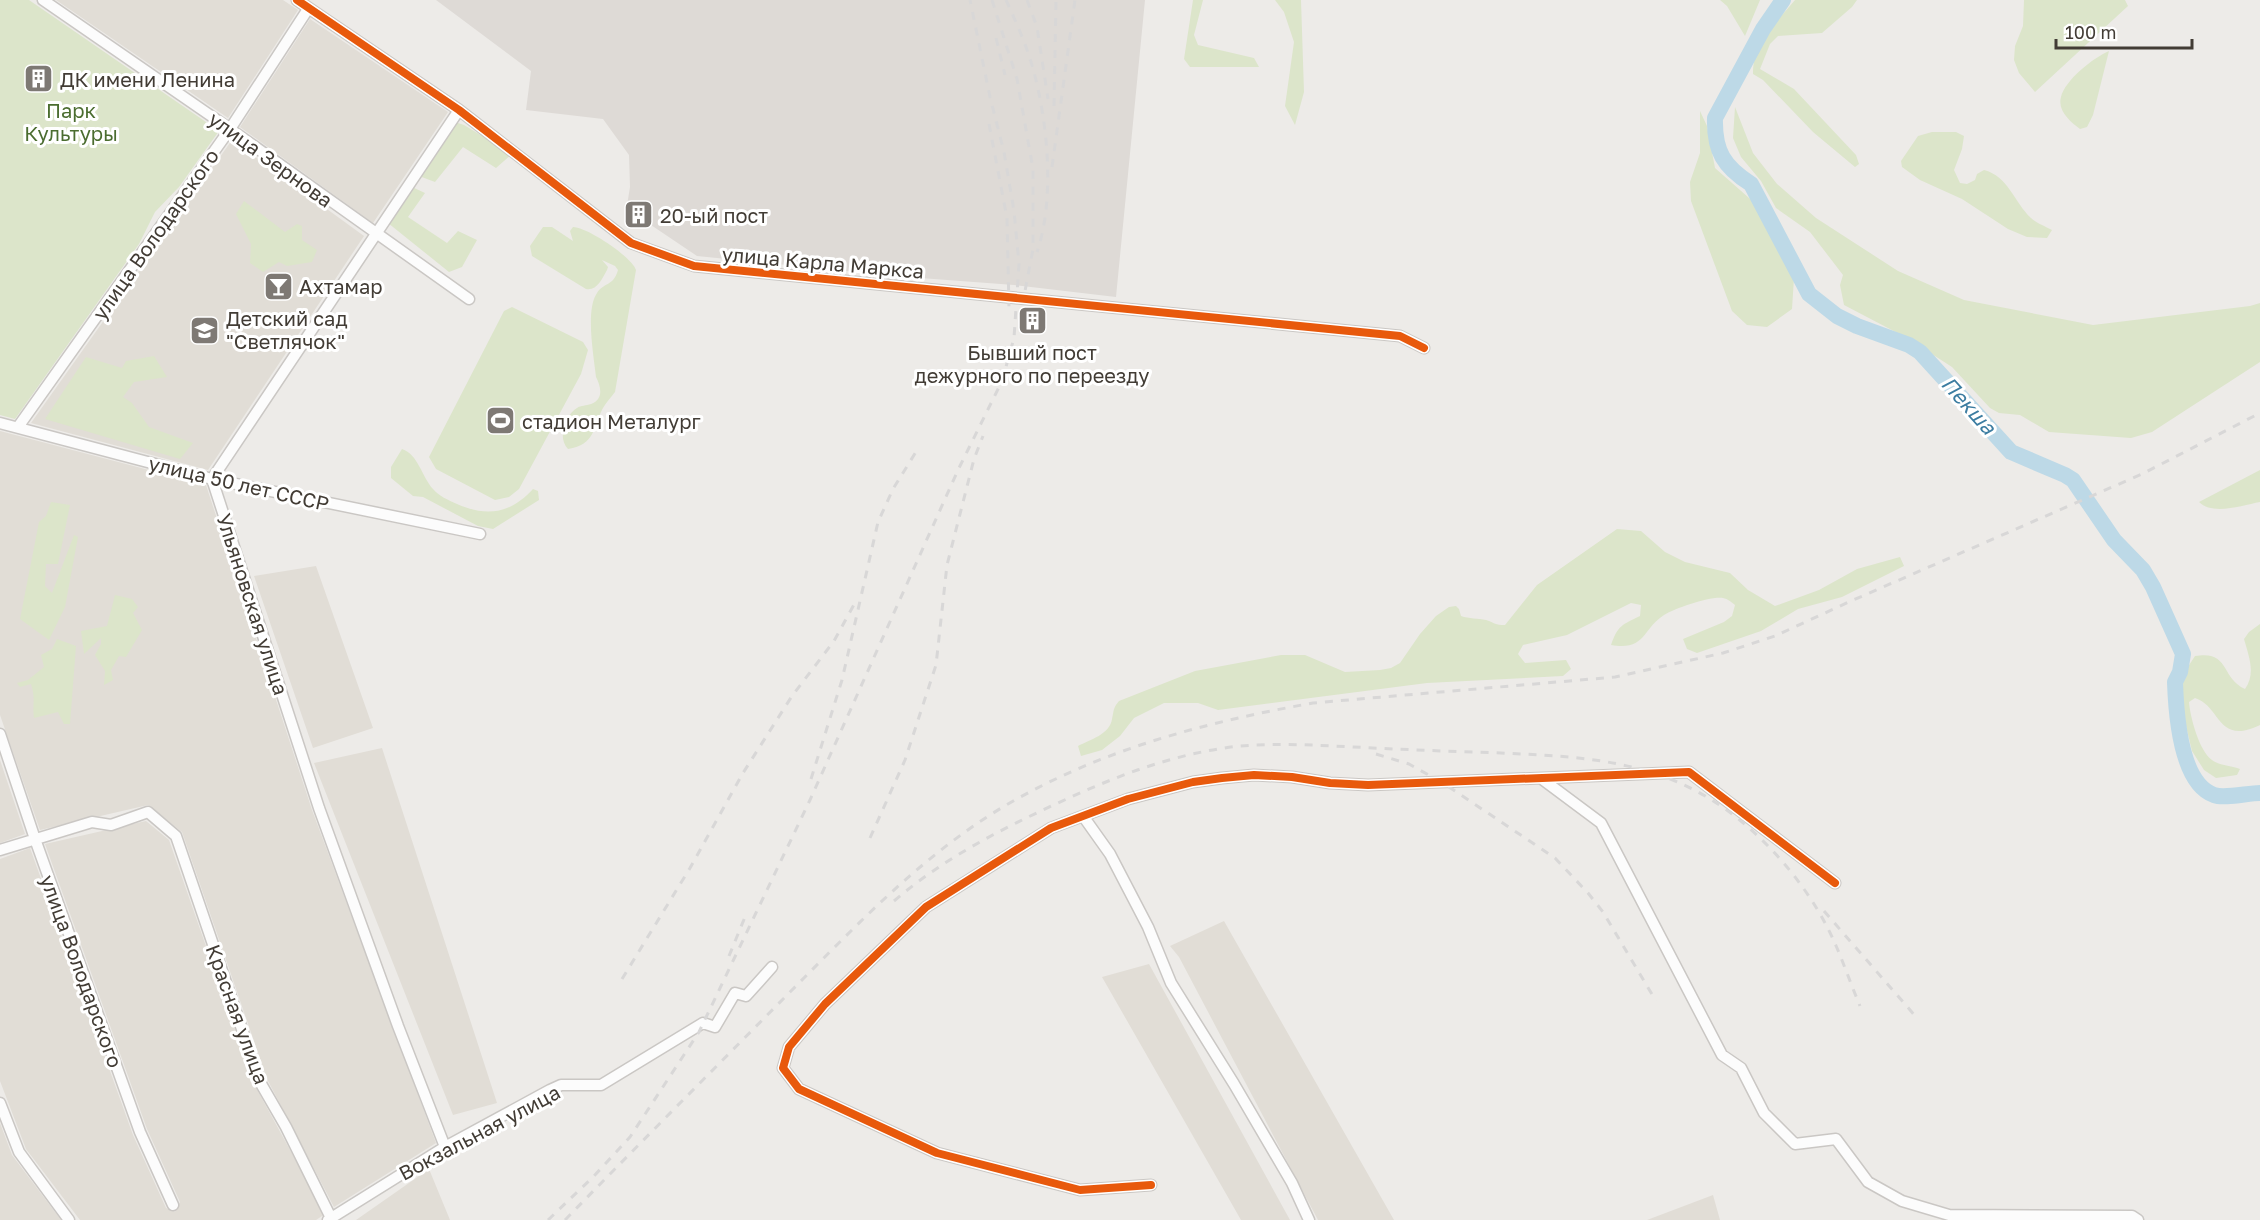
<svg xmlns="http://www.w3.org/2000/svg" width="2260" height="1220" viewBox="0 0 2260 1220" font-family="'Golos Text',sans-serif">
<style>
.residential{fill:#e1ddd6}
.industrial{fill:#dedad6}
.green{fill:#dce5ca}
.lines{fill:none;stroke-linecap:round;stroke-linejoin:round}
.river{stroke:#bdd9e7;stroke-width:16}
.street-casing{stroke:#cac7c4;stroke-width:13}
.street{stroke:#fcfcfc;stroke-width:10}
.rail{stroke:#d8d7d7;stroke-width:3;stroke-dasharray:8 8;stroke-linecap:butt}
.cycleway-casing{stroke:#fff;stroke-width:11}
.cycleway{stroke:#e8590c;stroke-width:8}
.labels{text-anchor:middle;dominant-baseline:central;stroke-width:6;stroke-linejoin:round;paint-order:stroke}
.poi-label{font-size:20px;fill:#423c35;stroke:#fff;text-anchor:start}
.park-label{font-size:20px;fill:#4b6d30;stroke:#fff}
.street-label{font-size:20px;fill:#423c35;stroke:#fff}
.water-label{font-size:21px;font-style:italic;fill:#3c7da1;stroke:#fff}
</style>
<rect width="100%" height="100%" fill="#edebe8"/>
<path class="residential" d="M56,0h227l15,10 -70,108z
M310,19l138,93 -75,111 -133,-96z
M232,140l132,96 -156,234 -177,-47z
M0,431l206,54 106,325 124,333 -102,64 -67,-128 -85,-247 -34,-27 -108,25 -40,-115z
M316,566l57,162 -60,20 -59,-172z
M382,748l115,355 -44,12 -139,-352z
M0,760l25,74 -25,9z
M146,821l23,19 85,244 71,130 -9,6h-236l-54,-71 -26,-68v-222l30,-11 103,287 33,73 9,4 5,-10 -33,-73 -102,-285z
M1224,921l170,299h-76l-139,-263 -9,-11z
M1149,964l141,256h-49l-139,-243z
M0,1123l12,32 49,65h-61z
M429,1169l21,51h-94z
M1713,1195l7,25h-73z"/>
<path class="industrial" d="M436,0h709l-29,297 -102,-12 -107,-8 -210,-21 -49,-33 -12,4 -11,-9 5,-31 -1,-32 -26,-36 -77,-9 5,-39z"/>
<path class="green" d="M0,0h29l190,131 -40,56 -24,25 -16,32 -124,175 -15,-4z
M1193,0h10l-9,35 4,10 56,13 5,9h-69l-6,-8z
M1275,0h26l3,92 -9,33 -10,-19 9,-64 -10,-30z
M1720,0h40l-15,36 -18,-30z
M1795,0h62l-5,7 -30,26 -44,3 -8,8 -10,25 34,20 62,66 3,9 -4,3 -42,-35 -50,-52 -10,-6c0,-33 22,-50 42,-74z
M2024,0h101l3,6 -93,86 -16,-19 -5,-13 1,-14 8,-20z
M2109,51l-16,64 -6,12 -7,2c-9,-7 -23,-18 -19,-32 4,-17 32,-39 48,-46z
M1735,107l18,46 24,31 39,34 82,53 66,29 129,25 157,-19 10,-3v59l-108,70 -21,6 -82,-6 -29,-17 -21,-2 -9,-5 -38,-41 -45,-29 -63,-33 -4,-20 3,-10 -33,-43 -34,-24 -15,-27 -20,-24 -8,-19z
M1700,111l7,15 8,42 42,37 37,73 -2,31 -25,18 -20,-2 -15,-14 -41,-110 -1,-19 10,-29z
M455,122l9,3 48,29 -16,14 -33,-21 -28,35 -16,-6z
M1932,132h24l8,4 -2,13 -8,21 6,13 7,1 8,-4 2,-6 7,-4c24,6 30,32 47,48 5,5 14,8 21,12l-5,8 -20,-1 -19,-8 -46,-30 -42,-19 -18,-13 -1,-6 17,-25z
M410,186l15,7 -17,24 39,26 11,-12 19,9 -15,27 -13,5 -61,-49z
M244,201l41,31 12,-8 5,2v14l15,10 -5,12 -25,4 -8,-4 -16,10 -13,-9 1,-19 -15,-30z
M543,227h9l21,14 -3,-10 3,-4c14,0 59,30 63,43l-21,122c-4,5 -9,11 -12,16 -11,21 -7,36 -35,41 -11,-11 -3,-34 9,-41 4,-3 9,-2 14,-4 13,-5 10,-17 5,-27 -2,-20 -11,-67 1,-84 7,-11 16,-6 21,-23l-3,-4 -13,-6 6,7 -1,3c-5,9 -10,21 -21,19l-54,-33 -2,-10z
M512,307l71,35 5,8 -7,24 -62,115 -10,8 -14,3 -59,-31 -7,-12 75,-146z
M154,356l13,21 -33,5 -11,15 9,6 17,24 44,16 -13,16 -135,-40 41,-62 36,11 4,-7z
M402,449c16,5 20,28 31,40 6,7 15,11 24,15 30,13 53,10 76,-15l5,2 1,9 -46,29 -15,-3 -55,-29 -10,-1 -22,-18v-11z
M2260,470v32c-17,3 -47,14 -61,0z
M51,502l19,3 -12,59h-12l-1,22 7,7 22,-58 4,2 -13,70 -16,33 -29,-21 19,-97 7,-6z
M1617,529l24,2 24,21 20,10 45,11 18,17 27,16 44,-16 38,-21 43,-12 4,9 -62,31 -44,12 -37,22 -64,22 -10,-4 -4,-10 41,-17 8,-6 3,-11c-4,-3 -7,-6 -12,-7 -13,-2 -47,10 -59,17 -22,14 -18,36 -53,30 7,-20 11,-20 29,-29l1,-11 -10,-2 -64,32 -44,10 -5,9 7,9 41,-3 5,9 -8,7 -136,7 -209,27 -20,-7h-34l-30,15 -14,18 -18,14 -21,6 -3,-10c12,-6 32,-12 34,-27 2,-9 1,-11 7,-18l76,-30 86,-16h24l40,17 35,-2 11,-2 9,-5 20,-29 16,-18 13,-9 7,-1 3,3 2,7c8,3 17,2 25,4 9,3 9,5 19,5l32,-40z
M115,595l17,4 6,8 -5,6 9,17 -16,27 -7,-1 -8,14 2,10 -9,5 1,-14 -10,-16 6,-11v-6l-17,16 -3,-23 26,-5z
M2260,624v101c-43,21 -39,-19 -65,-27l-6,4c1,14 10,49 23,58 6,5 20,6 28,9l-3,6 -21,3 -12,-8 -12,-19 -7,-29 -5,-43 15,-23c35,-6 25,21 50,33 11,-16 4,-32 -1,-50l5,-7z
M57,639l19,7 -6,78h-6l-6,-12 -24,6c-2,-15 2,-18 -3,-34l-11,3 -3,-4 11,-3 16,-13 -3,-12 11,-6z"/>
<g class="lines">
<path class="river" d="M1783,0l-20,29 -48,89c-1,33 9,49 36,66l58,110 28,22 20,10 52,19 11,7 91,100 54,23 8,5 41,60 29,30 10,17 30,67 -3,18 -5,10c1,30 5,101 39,113 10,4 34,-2 46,-2"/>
<defs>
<path id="street" d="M43,0l187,129 239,170
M297,0l162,110 172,133 63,23 706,70 24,12
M0,423l212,56 268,55
M18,427l212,-298 78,-120
M0,734l35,105 105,293 33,73
M1542,779l59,44 121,232 19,13 23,45 31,31 41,-5 32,43 34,19 47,14 183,1 6,4
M1083,816l27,38 38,73 23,56 63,101 58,99 17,37
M0,850l92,-28 19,3 37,-13 28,24 84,246 26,45 45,91
M0,1103l19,49 50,68
M445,1147l-47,-121 -79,-218 -107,-329 247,-369
M1151,1185l-71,5 -143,-37 -138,-64 -16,-21 6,-21 36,-43 101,-97 125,-79 77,-29 65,-17 29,-4 32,-3 38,2 38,6 38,2 321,-13 146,111
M328,1220l117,-73 105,-57 11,-5h40l102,-62 12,4 20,-34 11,3 26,-29"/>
</defs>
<use href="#street" class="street-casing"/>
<use href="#street" class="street"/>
<path class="rail" d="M992,0l25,79 16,90v80l-8,42
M1006,0c10,22 21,46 27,69 15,53 22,131 4,183
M1027,0l10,27 11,72
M996,38l9,37
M1054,106l2,-106
M989,124l18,94 2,90
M1052,167l23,-167
M1376,754l33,10 34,19 112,75 33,35 15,19 53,89
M811,779l31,-99 36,-158 15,-33 26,-42
M870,838l35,-78 31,-95 11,-100 27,-106 9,-23
M894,901c49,-42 105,-71 164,-98 58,-27 117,-50 182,-57 37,-3 75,-1 113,1 41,2 82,4 124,5 86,4 170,3 244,54 49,34 93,87 116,142 8,19 15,39 23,58
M1824,911l93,107
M729,956l16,-39
M622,979l68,-111 53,-95 49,-77 42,-55 23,-42
M548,1220l46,-44 36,-39 69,-105 111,-232 148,-330 44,-89 12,-43 5,-74 -5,-53 -10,-59 -14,-55 -20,-97
M565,1220c74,-76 149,-151 224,-227 68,-68 135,-140 219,-189 95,-55 198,-82 305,-101l302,-26 108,-24 52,-17 76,-35 291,-127 118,-61"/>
<defs>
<path id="cycleway" d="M297,0l162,110 172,133 63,23 706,70 24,12
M1151,1185l-71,5 -143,-37 -138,-64 -16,-21 6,-21 36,-43 101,-97 125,-79 77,-29 65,-17 29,-4 32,-3 38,2 38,6 38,2 321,-13 146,111"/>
</defs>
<use href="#cycleway" class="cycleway-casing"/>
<use href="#cycleway" class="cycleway"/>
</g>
<defs>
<symbol id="building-square" viewBox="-11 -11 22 22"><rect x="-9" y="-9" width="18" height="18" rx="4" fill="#7e7974" stroke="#fff"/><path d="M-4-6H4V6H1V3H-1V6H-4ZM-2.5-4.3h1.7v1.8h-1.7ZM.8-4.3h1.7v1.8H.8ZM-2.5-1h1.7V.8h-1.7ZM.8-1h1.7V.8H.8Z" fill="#fff"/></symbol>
<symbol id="bar-square" viewBox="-11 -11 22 22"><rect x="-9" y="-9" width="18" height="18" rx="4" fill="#7e7974" stroke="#fff"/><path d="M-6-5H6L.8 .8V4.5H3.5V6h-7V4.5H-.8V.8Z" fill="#fff"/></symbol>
<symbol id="school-square" viewBox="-11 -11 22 22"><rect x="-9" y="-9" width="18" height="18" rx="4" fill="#7e7974" stroke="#fff"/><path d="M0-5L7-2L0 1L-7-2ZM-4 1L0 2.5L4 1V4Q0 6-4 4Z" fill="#fff"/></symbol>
<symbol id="stadium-square" viewBox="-11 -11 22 22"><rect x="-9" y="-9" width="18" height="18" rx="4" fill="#7e7974" stroke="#fff"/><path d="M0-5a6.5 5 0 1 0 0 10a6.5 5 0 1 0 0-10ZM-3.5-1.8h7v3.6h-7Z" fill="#fff"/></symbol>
</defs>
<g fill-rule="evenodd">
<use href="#building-square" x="22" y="62" width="33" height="33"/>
<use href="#building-square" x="622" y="198" width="33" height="33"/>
<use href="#bar-square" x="262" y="270" width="33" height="33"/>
<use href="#building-square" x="1016" y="304" width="33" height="33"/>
<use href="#school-square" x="188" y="314" width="33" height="33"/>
<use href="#stadium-square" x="484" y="404" width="33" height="33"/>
</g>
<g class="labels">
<g class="poi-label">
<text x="60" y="79">ДК имени Ленина</text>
<text x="660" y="215">20-ый пост</text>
<text x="299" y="286">Ахтамар</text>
<text x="226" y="318">Детский сад<tspan x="226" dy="23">"Светлячок"</tspan></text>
<text x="1032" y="352" text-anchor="middle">Бывший пост<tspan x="1032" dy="23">дежурного по переезду</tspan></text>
<text x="522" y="421">стадион Металург</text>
</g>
<g class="park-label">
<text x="71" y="110">Парк<tspan x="71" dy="23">Культуры</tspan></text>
</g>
<g class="street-label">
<text transform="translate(271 159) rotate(36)">улица Зернова</text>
<text transform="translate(155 234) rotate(-55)">улица Володарского</text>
<text transform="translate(823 262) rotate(5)">улица Карла Маркса</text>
<text transform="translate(239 483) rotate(13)">улица 50 лет СССР</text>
<text transform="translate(253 604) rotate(72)">Ульяновская улица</text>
<text transform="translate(82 971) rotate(70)">улица Володарского</text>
<text transform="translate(238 1014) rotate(70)">Красная улица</text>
<text transform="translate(479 1132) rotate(-28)">Вокзальная улица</text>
</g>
<g class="water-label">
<text transform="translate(1969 405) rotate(48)">Пекша</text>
</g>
</g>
<path d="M2056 39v9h136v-9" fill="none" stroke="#423c35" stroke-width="3"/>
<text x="2065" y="39" font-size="18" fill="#423c35" stroke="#ffffff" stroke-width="4.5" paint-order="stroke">100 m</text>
</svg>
